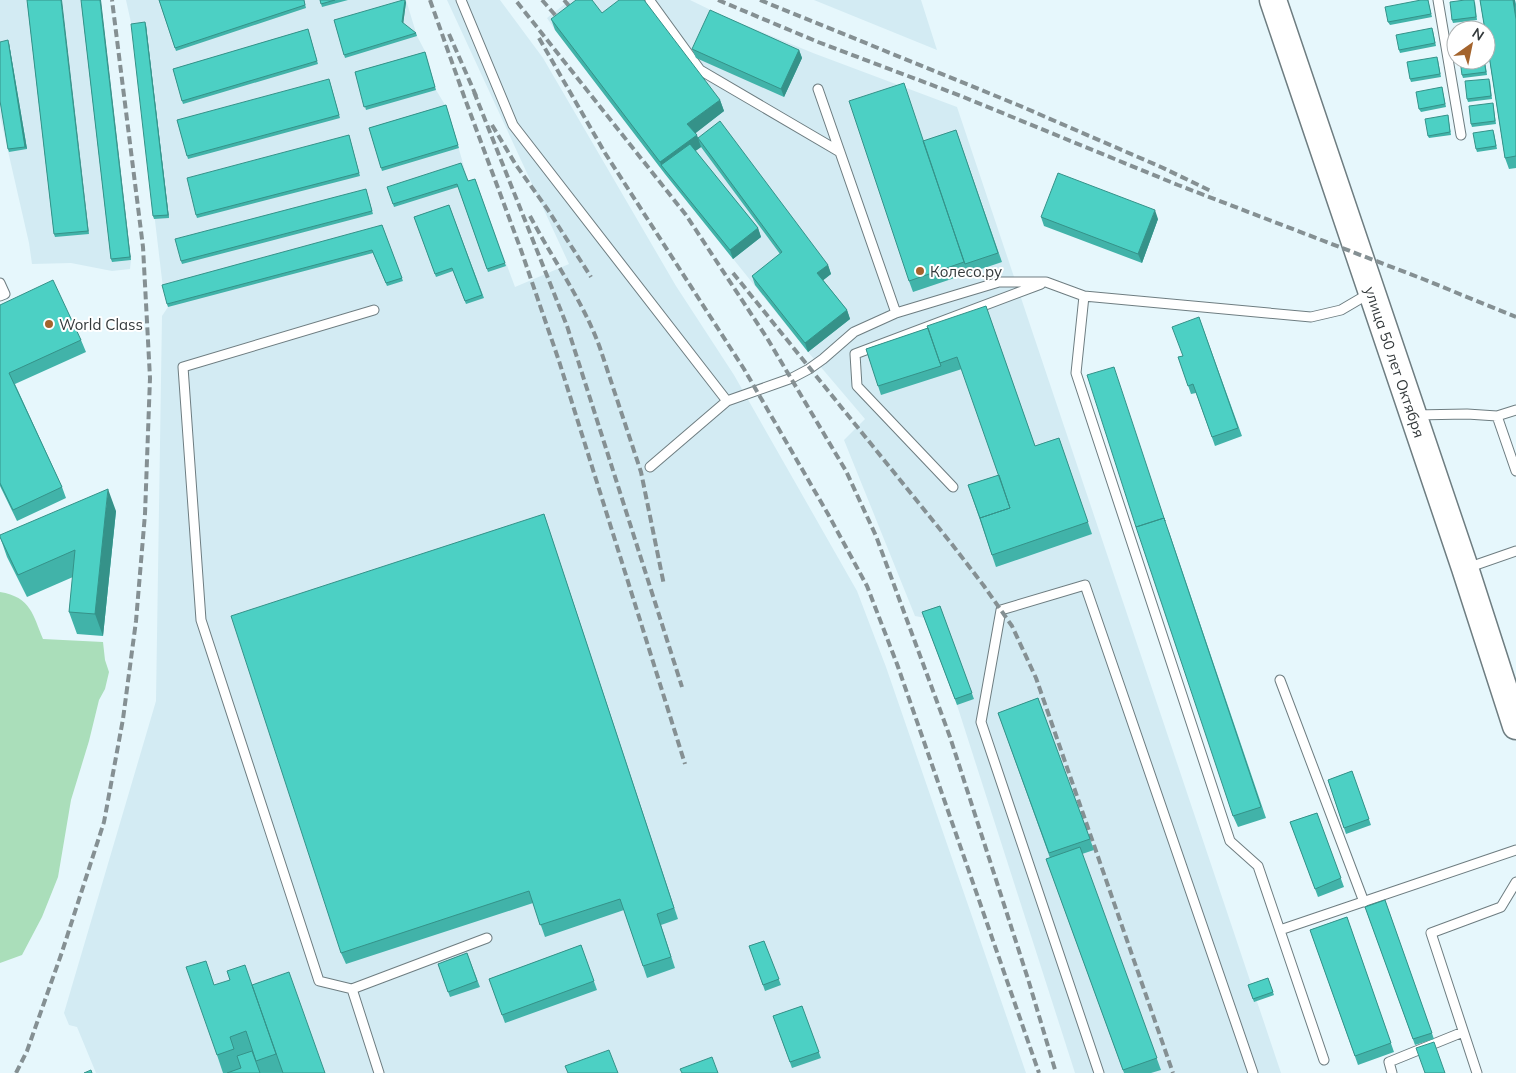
<svg xmlns="http://www.w3.org/2000/svg" width="1516" height="1073" viewBox="0 0 1516 1073" font-family="Mulish,sans-serif">
<style>
.built{fill:#d3ebf3}
.green{fill:#aadeba}
.lines{fill:none;stroke-linecap:round;stroke-linejoin:round}
.lane-casing{stroke:#6e7d81;stroke-width:11}
.secondary-casing{stroke:#6e7d81;stroke-width:29}
.lane{stroke:#fff;stroke-width:9}
.secondary{stroke:#fff;stroke-width:26}
.rail{stroke:#859093;stroke-width:4;stroke-dasharray:8 4;stroke-linecap:butt}
.wall{fill:#41b3a9}
.shaded-wall{fill:#359289}
.building{fill:#4cd0c4;stroke:#359289}
.poi-dot{fill:#a4642d;stroke:#fff;stroke-width:2}
.labels{text-anchor:middle;dominant-baseline:central;stroke-width:4;stroke-linejoin:round;paint-order:stroke}
.poi-label{font-size:15px;fill:#33393b;stroke:#fff;text-anchor:start}
.street-label{font-size:15px;fill:#33393b;stroke:#fff}
</style>
<rect width="100%" height="100%" fill="#e6f7fc"/>
<path class="built" d="M0,0h101l30,260 -1,9 -18,2 -41,-8 -39,1 -3,-21 -29,-127z
M126,0h280l11,36 10,19 9,35 11,18 22,76 7,-2 39,105 54,-23 -122,-264h53l43,58 133,228 58,89 123,216 29,76 140,406h-930l-19,-46 -8,-2 -5,-12 92,-312 6,-385 6,-9 -5,-19 -31,-261z
M570,0h120l33,16 90,37 144,54 324,966h-206l-118,-368 -32,-87 -10,-2 -71,-176 21,-21 -57,-67 -143,-178 -110,-144 -8,-12z
M814,0h107l16,50z"/>
<path class="green" d="M0,592c31,5 33,23 43,47l60,3 2,18 4,12 -4,17 -6,11 -10,41 -18,59 -13,77 -16,40 -20,38 -22,8z"/>
<g class="lines">
<defs>
<path id="lane" d="M461,0l52,125 214,276 65,-23 17,-9 14,-10 31,-27 42,-19 103,-31h47l38,14 227,21 30,-7 29,-17
M1438,0l23,135
M650,1l50,69 140,82
M818,89l78,224
M0,283l5,11 -5,2
M1084,296l-8,77 154,468 28,25 66,194
M1415,415l52,-1 30,2 19,55
M1497,416l19,-6
M650,467l77,-66
M953,487l-96,-101 -2,-32 186,-70
M1467,568l49,-17
M1280,680l84,222
M1280,930l236,-80
M352,989l-33,-8 -118,-361 -18,-253 191,-57
M379,1073l-27,-84 135,-51
M1099,1073l-118,-351 20,-112 84,-25 168,488
M1392,1073l-3,-11 74,-30
M1477,1073l-46,-140 70,-26 15,-25"/>
<g id="secondary">
<path id="s1" d="M1273,0l192,568 51,158"/>
</g>
</defs>
<use href="#lane" class="lane-casing"/>
<use href="#secondary" class="secondary-casing"/>
<use href="#lane" class="lane"/>
<use href="#secondary" class="secondary"/>
<path class="rail" d="M430,0l35,99 56,151 38,111 126,403
M542,0l21,24
M564,0l12,14
M718,0l100,42 143,54 217,89 245,94 93,38
M760,0l258,105 143,62 52,25
M517,2l169,213 81,123 79,133 30,65 74,201 78,242 28,94
M449,34l28,64
M539,38l66,115 139,216 84,145 39,72 30,78 142,409
M474,92l93,234 115,361
M492,125l24,40 32,45 43,67
M530,216c23,44 53,85 70,132l41,124 23,113
M733,273l218,270 33,43 28,40 24,52 137,395
M16,1073l11,-22 35,-99 42,-130 19,-103 13,-98 9,-107 5,-136 -7,-131 -31,-247"/>
</g>
<path class="wall" d="M27,0l62,234 -34,3 -1,-3z
M81,0l50,260 -19,2 -1,-3z
M159,0h145l2,8 -130,43z
M320,0h28l-26,7z
M1428,0l4,17 -42,8 -2,-3z
M1480,0h35l1,4v164l-7,1 -4,-11z
M406,2l-3,22 13,9 1,3 -72,22 -11,-38z
M1475,2l2,18 -24,3 -1,-3z
M602,13l118,87 4,11 -29,22 3,5 130,127 3,9 -8,6 24,30 3,9 -42,33 -53,-67 -3,-9 28,-22 -79,-107 -6,4 63,77 3,9 -28,22 -68,-85 -110,-144 -4,-11z
M145,22l1,3 23,193 -15,1 -1,-3z
M308,29l10,35 -135,40 -10,-35z
M1433,31l3,15 -36,7 -1,-3z
M9,43l18,106 -18,3 -1,-3z
M692,49l107,1 3,8 -18,39 -88,-39z
M425,52l11,38 -70,20 -11,-38z
M1438,60l3,17 -30,5 -1,-3z
M1485,60l2,15 -24,3 -1,-3z
M1490,81l2,18 -24,3 -1,-3z
M330,82l10,36 -152,41 -11,-39z
M1442,87l4,20 -25,5 -2,-3z
M1493,103l3,21 -24,3 -1,-3z
M446,105l13,43 -77,23 -13,-43z
M1448,115l3,20 -22,3 -1,-2z
M956,130l46,132 -89,30 -4,-11 15,-140z
M1494,133l3,16 -20,3 -1,-3z
M349,135l11,41 -163,42 -1,-3z
M475,179l31,87 -18,6 -30,-85 -64,20 -7,-20 81,-6z
M366,189l7,25 -191,50 -1,-3z
M449,205l35,93 -18,6 -13,-33 -17,6 -22,-60z
M1041,217l117,2 -16,44 -98,-37z
M382,225l21,56 -16,5 -14,-33 -205,54 -1,-3z
M0,305l81,35 5,12 -71,32 47,103 4,11 -49,23 -17,-35z
M986,306l49,140 24,-8 33,96 -96,33 -28,-82 31,-10 -37,-106 -81,26 -15,-46 62,-21z
M1199,317l43,119 -27,10 -19,-53 -5,1 -13,-37 5,-1z
M116,511l-13,125 -26,-2 -8,-22 4,-35 -46,20 -20,-40 -7,-20z
M544,514l134,405 -17,6 14,43 -28,10 -23,-68 -79,27 -12,-34 -187,61 -5,-11z
M1168,529l98,289 -28,9 -5,-11z
M940,606l34,93 -17,6 -35,-93z
M1038,698l56,152 -12,4 79,216 -10,3h-27l-78,-214 4,-1 -52,-145z
M1352,771l19,54 -25,9 -18,-54z
M1317,813l27,74 -26,10 -28,-75z
M1385,900l49,139 -19,6 -50,-138z
M1347,917l47,135 -36,13 -48,-135z
M764,941l17,44 -16,6 -16,-45z
M581,945l16,45 -92,33 -16,-44z
M467,953l13,34 -30,10 -12,-33z
M1268,978l6,17 -20,7 -6,-17z
M215,985h37l73,88h-102l-6,-18z
M802,1006l19,52 -29,10 -19,-52z"/>
<path class="shaded-wall" d="M61,0h1l27,234 -1,-3z
M100,0h1l30,260 -1,-3z
M405,0l1,2 -3,23 -1,-3z
M1513,0h2l1,19z
M145,22l1,3 23,193 -1,-3z
M8,40l1,3 18,106 -2,-2z
M799,50l3,8 -18,39 -3,-8z
M720,100l4,11 -32,25 -5,-12z
M697,135l4,12 -34,25 -6,-7 -1,-3z
M1155,210l3,9 -16,44 -4,-9z
M758,228l3,9 -28,22 -3,-9z
M828,265l3,9 -10,8 -4,-9z
M847,310l3,9 -42,33 -3,-9z
M108,489l8,22 -13,125 -8,-22z"/>
<path class="building" d="M27,0h34l27,231 -34,3z
M81,0h19l30,257 -19,2z
M159,0h145l1,5 -130,43z
M320,0h15l-14,4z
M403,0h2l-3,22 14,11 -72,22 -10,-35z
M576,0h16l10,13 17,-13h25l76,100 -33,24 10,11 -37,27 -109,-143z
M1421,0h7l3,14 -43,8 -3,-15z
M1465,0h9l2,17 -24,3 -2,-18z
M1480,0h33l3,19v137l-11,2 -19,-122v-6h-1z
M710,10l89,40 -18,39 -89,-40z
M145,22l23,193 -15,1 -22,-192z
M1478,26l1,4h-23v12l-2,-12z
M1432,28l3,15 -36,7 -3,-15z
M308,29l9,32 -135,40 -9,-32z
M8,40l17,107 -17,2 -8,-48v-59z
M425,52l10,35 -71,20 -9,-35z
M1437,57l3,17 -30,5 -3,-17z
M1460,60h24l2,12 -24,3z
M329,79l10,36 -152,41 -10,-36z
M1489,79l2,17 -24,3 -2,-18z
M904,83l60,179 -55,19 -60,-180z
M1442,87l3,17 -26,5 -3,-17z
M1493,103l2,18 -24,3 -2,-18z
M446,105l12,40 -77,23 -12,-40z
M1448,115l2,17 -22,4 -3,-17z
M720,121l108,144 -11,8 30,37 -42,33 -53,-67 30,-24 -84,-114z
M956,130l42,123 -33,11 -42,-123z
M1493,130l3,16 -20,3 -3,-16z
M349,135l10,38 -163,42 -9,-37z
M690,144l68,84 -28,22 -69,-85z
M461,163l7,18 7,-2 30,84 -18,6 -30,-85 -64,20 -6,-17z
M1058,173l97,37 -17,44 -97,-37z
M366,189l6,22 -191,50 -6,-22z
M449,205l33,90 -17,6 -13,-33 -17,6 -21,-57z
M382,225l20,53 -16,5 -14,-33 -205,54 -5,-19z
M53,280l28,60 -72,33 53,114 -49,23 -13,-27v-178z
M986,306l49,140 24,-8 29,84 -96,33 -12,-37 30,-10 -53,-151 -17,6 -13,-37z
M1199,317l39,111 -26,9 -19,-53 -5,2 -10,-29 5,-1 -11,-29z
M928,328l13,38 -63,20 -12,-37z
M1114,367l51,154 -1,-3 -28,9 -49,-152z
M999,475l11,33 -30,10 -12,-33z
M108,489l-13,125 -26,-2 6,-62 -57,25 -18,-38v-2z
M544,514l130,394 -17,6 14,43 -28,9 -23,-67 -80,26 -11,-34 -188,62 -110,-337z
M1164,518l97,289 -28,9 -97,-289z
M940,606l32,87 -17,6 -33,-87z
M1038,698l52,141 -41,14 -51,-140z
M1352,771l17,48 -25,9 -16,-48z
M1317,813l24,65 -26,11 -25,-67z
M1080,847l77,211 -34,12 -77,-211z
M1385,900l47,133 -19,6 -48,-132z
M1347,917l44,126 -36,13 -45,-126z
M764,941l15,38 -16,6 -14,-39z
M581,945l13,36 -92,34 -13,-36z
M467,953l10,28 -29,11 -10,-28z
M206,961l8,24 16,-5 -3,-9 18,-6 31,89 -20,7 -10,-30 -16,6 4,12 -17,6 -31,-88z
M289,972l36,101h-42l-31,-88z
M1268,978l5,14 -20,7 -5,-14z
M802,1006l17,46 -29,10 -17,-46z
M1434,1042l11,31h-20l-9,-25z
M609,1050l9,23h-50l-3,-7z
M252,1051l8,22h-33l14,-5 -4,-12z
M712,1057l6,16h-36l-2,-4z
M91,1070l1,3h-8z"/>
<g class="poi-dot">
<circle cx="920" cy="271" r="5"/>
<circle cx="49" cy="324" r="5"/>
</g>
<g class="labels">
<g class="poi-label">
<text x="930" y="271">Колесо.ру</text>
<text x="59" y="324">World Class</text>
</g>
<g class="street-label">
<text stroke="none"><textPath href="#s1" startOffset="382">улица 50 лет Октября</textPath></text>
</g>
</g>
<g transform="translate(1471 45) rotate(33)"><circle r="24" fill="#ffffff" stroke="#adb0b1"/>
<path d="M0-4L9 19L0 12L-9 19Z" fill="#a4642d"/>
<text y="-8" font-size="14" font-weight="bold" text-anchor="middle" fill="#33393b">N</text>
</g>
</svg>
